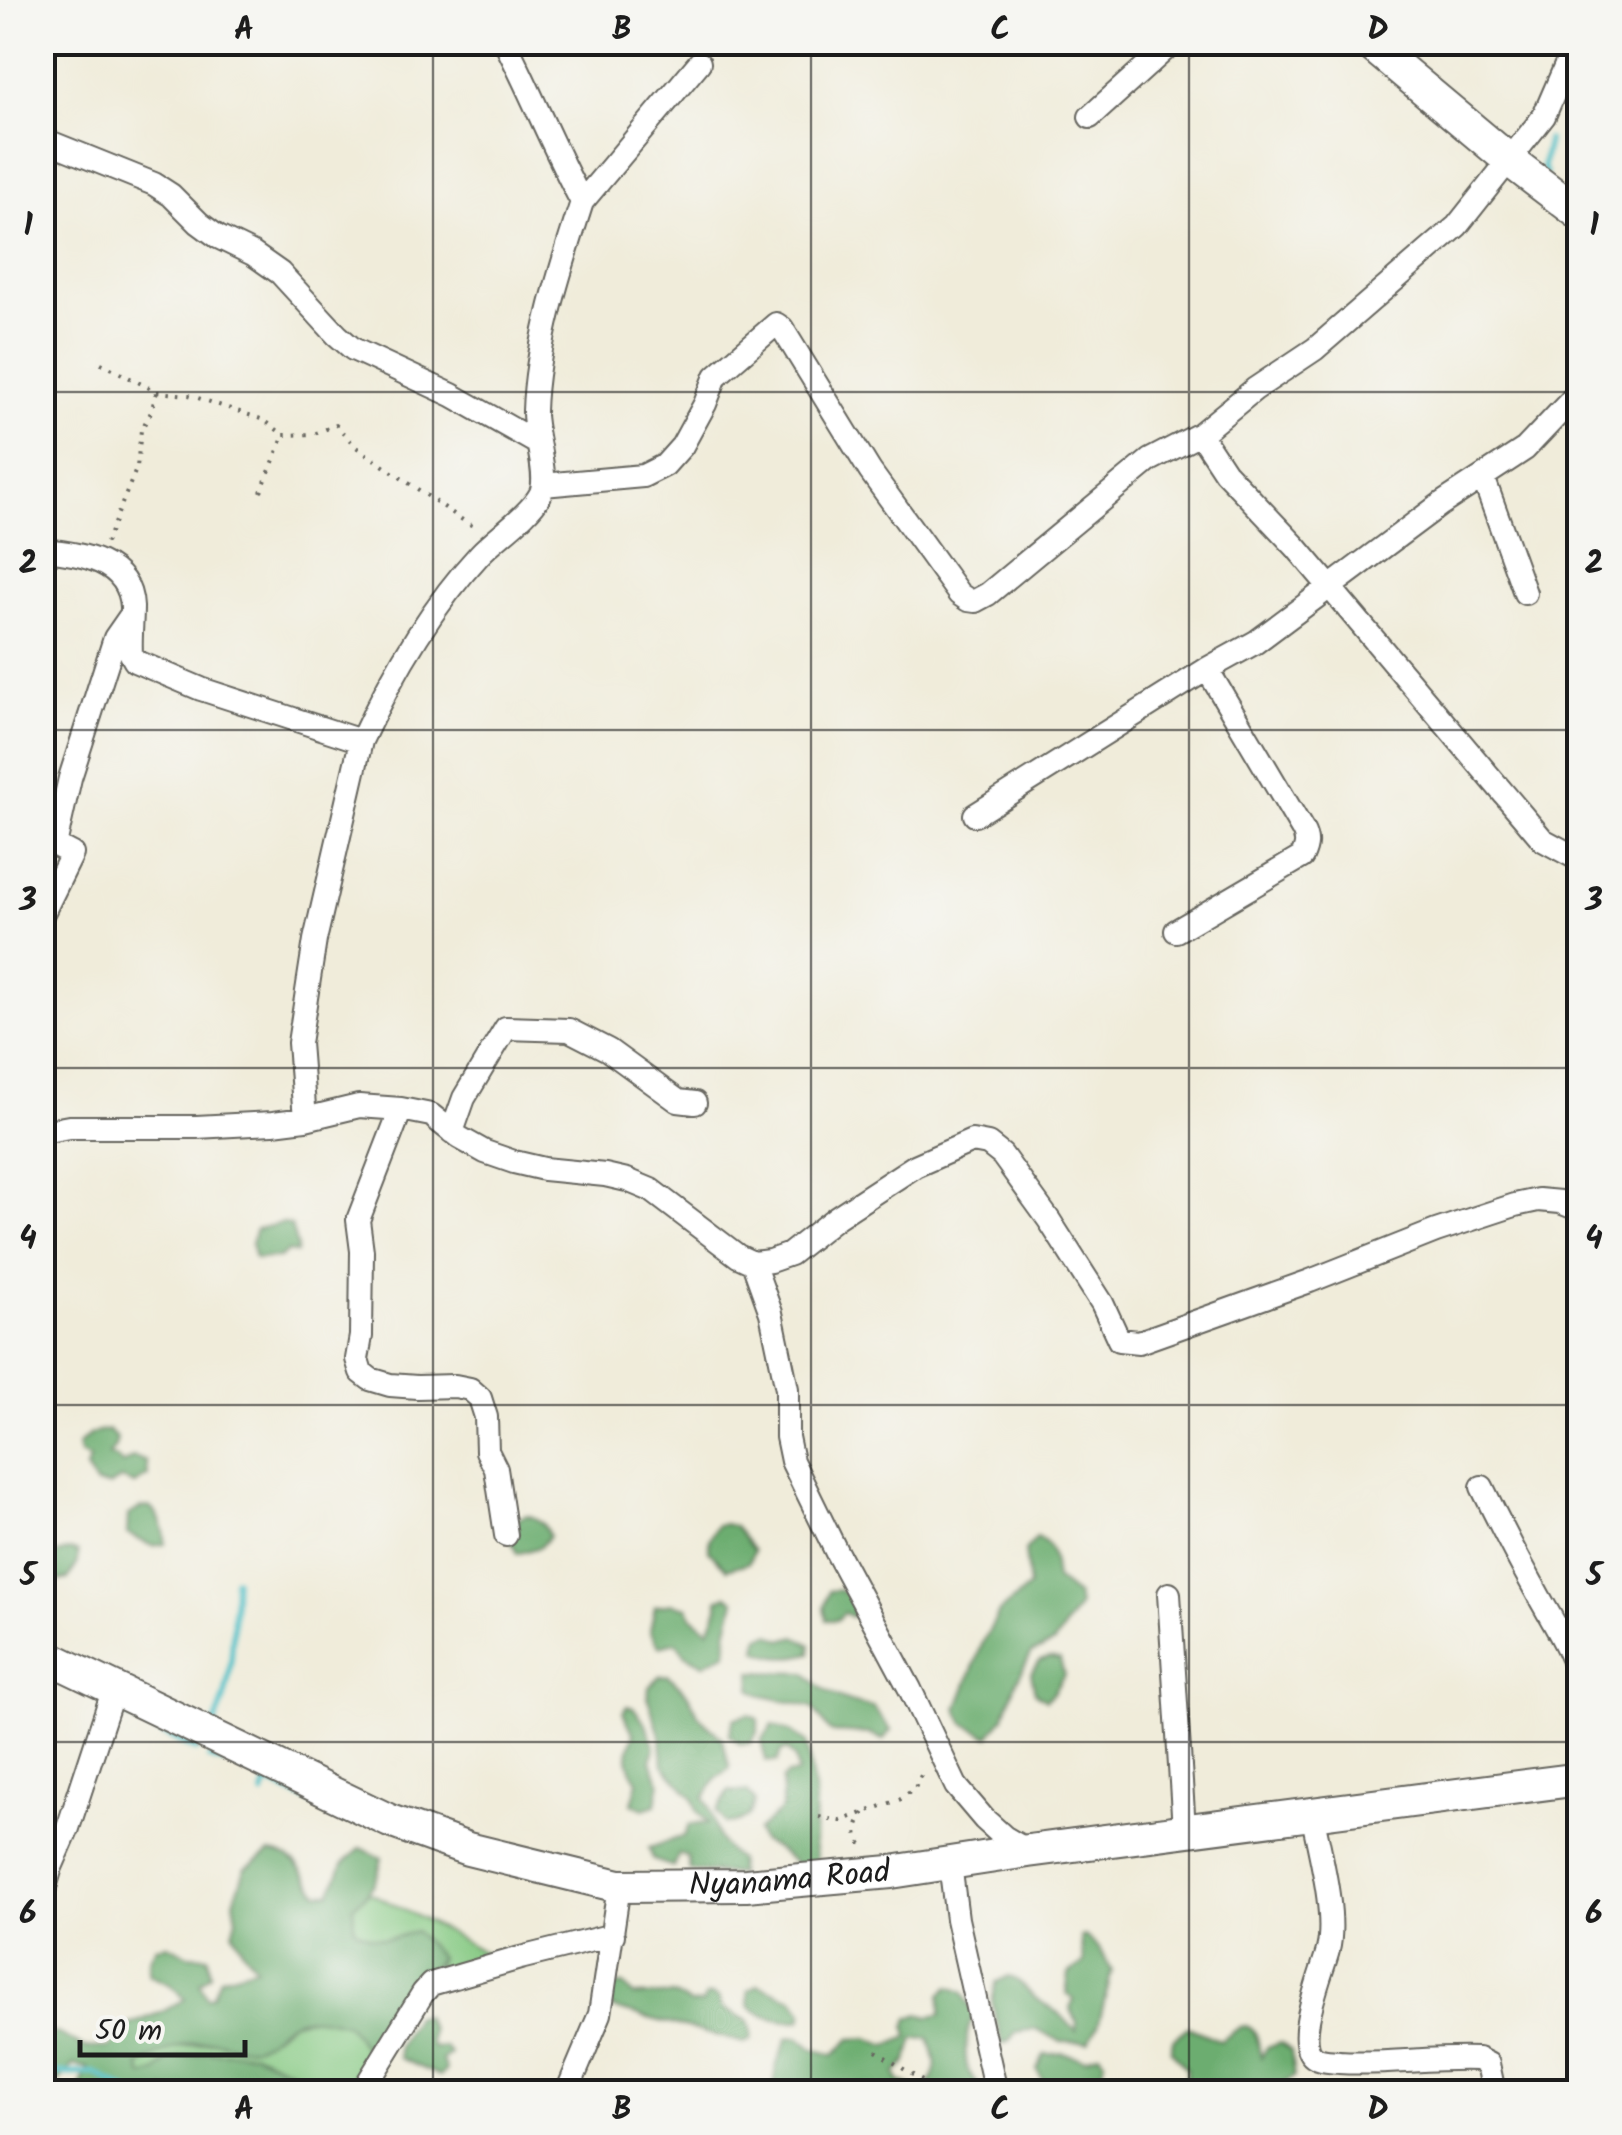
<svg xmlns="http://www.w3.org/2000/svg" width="1622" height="2135" viewBox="0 0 1622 2135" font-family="Kalam,sans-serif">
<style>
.green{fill:#85c982;stroke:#50724f;stroke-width:2.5}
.forest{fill:#6cad70;stroke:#446446;stroke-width:2.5;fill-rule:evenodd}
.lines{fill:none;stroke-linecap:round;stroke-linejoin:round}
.stream{stroke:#51c0c6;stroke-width:6}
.street-casing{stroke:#66655e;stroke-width:26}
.secondary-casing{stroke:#66655e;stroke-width:36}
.path{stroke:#66655e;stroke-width:4;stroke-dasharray:2.5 8;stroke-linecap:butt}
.street{stroke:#fff;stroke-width:22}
.secondary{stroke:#fff;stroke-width:32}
.grid{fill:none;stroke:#1c1c1c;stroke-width:2.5;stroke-opacity:0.55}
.labels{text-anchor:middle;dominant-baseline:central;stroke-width:8;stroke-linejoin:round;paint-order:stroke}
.street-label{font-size:32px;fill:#1c1c1c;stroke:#f6f6f2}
.neatline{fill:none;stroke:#1c1c1c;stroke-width:4}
.grid-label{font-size:32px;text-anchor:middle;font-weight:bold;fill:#1c1c1c}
</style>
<rect width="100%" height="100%" fill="#f6f6f2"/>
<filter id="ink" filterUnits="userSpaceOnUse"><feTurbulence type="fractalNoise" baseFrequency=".01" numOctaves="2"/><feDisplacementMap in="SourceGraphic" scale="20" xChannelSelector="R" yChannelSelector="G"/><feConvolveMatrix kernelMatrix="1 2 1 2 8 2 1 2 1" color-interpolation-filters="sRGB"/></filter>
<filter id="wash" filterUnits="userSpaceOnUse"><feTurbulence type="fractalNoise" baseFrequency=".0048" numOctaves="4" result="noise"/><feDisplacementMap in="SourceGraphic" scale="40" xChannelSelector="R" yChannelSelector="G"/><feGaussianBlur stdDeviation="2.25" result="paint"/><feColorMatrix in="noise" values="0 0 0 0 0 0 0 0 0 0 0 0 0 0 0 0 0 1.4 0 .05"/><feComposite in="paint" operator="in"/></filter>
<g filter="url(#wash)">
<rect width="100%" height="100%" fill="#f0ecda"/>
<path class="green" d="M369,1892l79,40 45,26 -59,17 6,-18 -47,-17 -26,-4 -13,-8 -1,-22z
M317,2017l31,7 45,-3 -44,71h-39l-2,-14 -54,-25 -46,-1 -40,8 -12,12 -13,5 -4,-12 29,-16 48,-8 21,6 36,-11 19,-15z"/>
<path class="forest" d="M283,1223l8,3 6,21 -1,6 -8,-2 -9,7 -24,1 -4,-16 5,-14z
M108,1430l9,9 -2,8 -6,8 9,4 4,5 11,-7 13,4 2,15 -14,8 -13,-5 -12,7 -14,-2 -9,-15 3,-10 -9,-5 -2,-9 12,-11z
M149,1507c11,8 17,24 16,37l-13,2 -25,-12 1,-19 13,-7z
M526,1515c13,3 19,9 23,21l-9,11 -23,7 -6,-13 1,-19z
M725,1524l9,2 20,25 -6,12 -21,6 -18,-18v-12l8,-14z
M1037,1537c18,8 16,24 19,42l21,17 2,10 -25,37 -22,10 -15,27 -13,37 -15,19 -24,-12 -8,-15 26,-67 16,-30 30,-25 -4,-36z
M43,1549l8,7 18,-6 9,2v11l-10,16 -16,3 -9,-2z
M837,1590c13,2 20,15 15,27l-8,-4 -7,7h-11l-2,-12 5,-17z
M728,1595l7,6 -8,31v20l-23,12 -19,-10 -9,-12 -17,4 -9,-16 5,-24 17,-3 16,4 3,9 18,14 9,-23v-8z
M771,1634l11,6 14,-4 15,9v8c-21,6 -35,5 -54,-3l2,-13z
M1050,1658l10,2 4,15 -11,18 -7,7 -11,-7 -4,-20 8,-12z
M752,1672l54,1c18,21 40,30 67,34l18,23 -8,10 -13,-6 -40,-2 -18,-25 -49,-11 -12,-7z
M668,1675l20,19 10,21 24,23 8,30 -13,10 -13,20c10,14 9,28 16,43 4,8 12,14 19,20l-1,13 -48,-3 -3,-15 -8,-2 -5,13 -21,-7 -4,-12 35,-12 5,-11 19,-2 -11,-12 -4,-13 -30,-33 -2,-27 -13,-39 1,-12 10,-11z
M627,1706l7,2 12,16 9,23 -4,14 9,21 -4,23 -12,4 -12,-6 6,-22c-12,-17 -13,-27 -4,-46l-11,-23z
M748,1714l10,5v12l-7,12 -10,1 -12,-9 5,-16z
M773,1725l17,6 16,11 9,52 -1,48 3,20 -7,11c-17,-10 -31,-25 -49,-32l-4,-10 25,-22v-29l5,-5 11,-2 -3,-14 -8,-10 -6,2 -4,11 -11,-1 -5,-20z
M729,1791l19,1 7,9c-4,16 -14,23 -30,23l-8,-13z
M361,1848l21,10c-5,25 -9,31 -29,48l1,22c21,14 38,12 61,3l25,26 -47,64 -30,26 -15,-23c-18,-4 -38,-10 -55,-3 -15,6 -24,23 -40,26 -14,2 -26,-5 -39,-6 -28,0 -52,11 -75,24l4,11 13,-4 12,-12 40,-8 46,1 54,25 2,14h-139l-6,-3 1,3h-86l-1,-2 9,-22 -15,-3 -13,16 -17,4 -1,-52h15l29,15 23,-1 17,-21 34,-13 25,-14 -14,-14 -22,-10v-14l7,-14 12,-2 20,10 20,1 3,18 -11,9 7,15 6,-3 7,-18 36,-10 -13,-16 -10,-19 4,-13 -3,-18 11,-32 25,-17c27,3 33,20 48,41h12l13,-29z
M1085,1936l14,12 13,23 -14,55 -10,16 -28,-1 -24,-12 -20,3 -8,10 -6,2 -10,-42 4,-20 13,-6 8,4 17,17 27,18 15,16 1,-9 -7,-14 4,-8 -8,-6 3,-20 15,-11 -3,-26z
M613,1985h11l10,11 39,-1 18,9 12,-1 2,-6 7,-2 7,3 2,10 28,13 3,11 -1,8 -7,3 -131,-34 -4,-12z
M758,1985l36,14 9,13 -2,8c-18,4 -37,-3 -52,-14l-1,-15z
M949,1987l14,5 11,24c-8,11 -11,43 -5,56 4,8 10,12 14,20h-211l4,-26 11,-28 12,-1 14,12 21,6 16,-16 18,-1 19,8 21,-9 -2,-10 3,-9 11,-4 8,3 13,-2v-21zM929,2038c8,24 11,34 -6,54l-24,-11 -3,-8 11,-11 7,-23z
M415,2016h9l7,14 -1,11 3,7 12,-1 5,7 -8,6 4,10 -6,6 -41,-18 -1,-11z
M1246,2026c14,5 11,18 15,31l6,-9 14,-5 10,8 3,26 -15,9v6h-101l-1,-5 9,-4 1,-14 -16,-19 2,-11 15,-12 33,14 19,-14z
M1063,2053l22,6 14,-6 6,8 -2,9 -8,8 -16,1 -19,13 -16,-9 -7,-14 7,-14z"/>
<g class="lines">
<path class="stream" d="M1546,173l-3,-4c0,-10 4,-20 5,-29
M119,1711l77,39
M214,1725c22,-44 18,-97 21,-146
M209,1758l13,4
M263,1794l4,-12 52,23
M42,2074l53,-1 34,19"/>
</g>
</g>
<g filter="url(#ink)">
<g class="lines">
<defs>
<path id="street" d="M505,42c27,53 49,108 77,160l117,-139
M42,52l6,-10
M1090,117l83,-75
M42,139l112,45 17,11 28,28 19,14 35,17 27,19 57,62 16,14 99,46 85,48
M1200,434l25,38 71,75 247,293 37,20
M1483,477l42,116
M543,485l100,-9 22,-11 17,-19 23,-42 11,-28 60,-52 6,4 88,143 89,123 9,6 7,1 13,-7 162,-134 50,-26 55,-45 60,-40 142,-123 87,-110 32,-74
M42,550c38,3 88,11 90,57 0,15 -2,31 -1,47l4,7 66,28 160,52c31,-67 68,-132 119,-187 16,-17 49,-39 60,-59 10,-18 -7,-62 -6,-84 2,-68 27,-144 48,-209
M975,815l232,-146 49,-27 185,-138 84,-55 55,-58
M42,915l30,-61 -17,-9 15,-67 45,-140 16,-23
M1176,931l126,-74c5,-11 6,-17 0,-28l-95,-160
M401,1109l-43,111 4,31 -1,85 -4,23 4,13 9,7 20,6 27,2 38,-1 15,3 10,9 6,19 1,34 9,18 10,66
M305,1119l-6,-76 16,-103 46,-199
M42,1132l27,-5h127l77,-4 32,-4 54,-13 42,3 30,6 29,23 25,14 29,10 30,7 61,6 22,5 24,10 87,66 15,7 17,-2 20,-7 47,-37 78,-51 57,-25 16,3 14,11 47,65 53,83 17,37 20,2 171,-61 126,-50 79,-26 23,-5 22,2 20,8
M452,1132l12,-34 42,-70 63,2 39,20 70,51 17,2
M753,1263l18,50 16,76v48l5,24 45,92 73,136 46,97 28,33 20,18 24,14
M1482,1487c17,35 35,70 54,104 17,32 35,56 44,92
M1169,1594l15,235
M1312,1813c7,37 25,101 16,137 -5,21 -37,96 -12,108 7,4 16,3 23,4 46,3 92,-5 139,-3l10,5 6,28
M950,1864l7,55 39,173
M42,1898l9,-31 17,-39 46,-140
M362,2092l61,-99 8,-9 89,-26 93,-23
M567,2092l33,-78 19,-128"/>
<g id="secondary">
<path d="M1368,42l141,118 71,54"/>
<path id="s1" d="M42,1654l348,167 78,28 151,37 127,-1 145,-13 137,-21 552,-72"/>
</g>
</defs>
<use href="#street" class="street-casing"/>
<use href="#secondary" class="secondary-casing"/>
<path class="path" d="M101,363l56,29 32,3 75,25 20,15 30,-1 22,-9 20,22 111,76 9,4
M261,492l23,-57
M106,543l31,-76 4,-37 9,-16 7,-22
M42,1250v11
M819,1817l22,4 60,-22 14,-11 7,-15v-5
M862,1844c-8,-11 -5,-20 2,-31
M876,2051l63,41
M1114,2086l48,6
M1286,2092l17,-8
M1302,2092l2,-15"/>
<use href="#street" class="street"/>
<use href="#secondary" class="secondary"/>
</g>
</g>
<path class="grid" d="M433,42v2050M811,42v2050M1189,42v2050M42,392h1538M42,730h1538M42,1068h1538M42,1405h1538M42,1742h1538"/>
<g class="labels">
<g class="street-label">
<text stroke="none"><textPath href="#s1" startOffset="795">Nyanama Road</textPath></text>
</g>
</g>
<rect width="1622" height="2135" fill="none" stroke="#f6f6f2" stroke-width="110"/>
<path d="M80 2040v15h165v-15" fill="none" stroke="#1c1c1c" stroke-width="5"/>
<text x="95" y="2040" font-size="30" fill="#1c1c1c" stroke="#f6f6f2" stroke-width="8" paint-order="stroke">50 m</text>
<rect x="55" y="55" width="1512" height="2025" class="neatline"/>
<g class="grid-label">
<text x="244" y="39">A</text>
<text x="622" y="39">B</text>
<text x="1000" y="39">C</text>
<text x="1378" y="39">D</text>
<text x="28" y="235">1</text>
<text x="1594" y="235">1</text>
<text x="28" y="573">2</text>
<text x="1594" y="573">2</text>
<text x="28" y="910">3</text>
<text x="1594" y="910">3</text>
<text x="28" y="1248">4</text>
<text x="1594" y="1248">4</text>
<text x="28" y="1585">5</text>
<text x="1594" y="1585">5</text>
<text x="28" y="1923">6</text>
<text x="1594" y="1923">6</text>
<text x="244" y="2119">A</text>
<text x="622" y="2119">B</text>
<text x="1000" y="2119">C</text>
<text x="1378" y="2119">D</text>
</g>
</svg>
